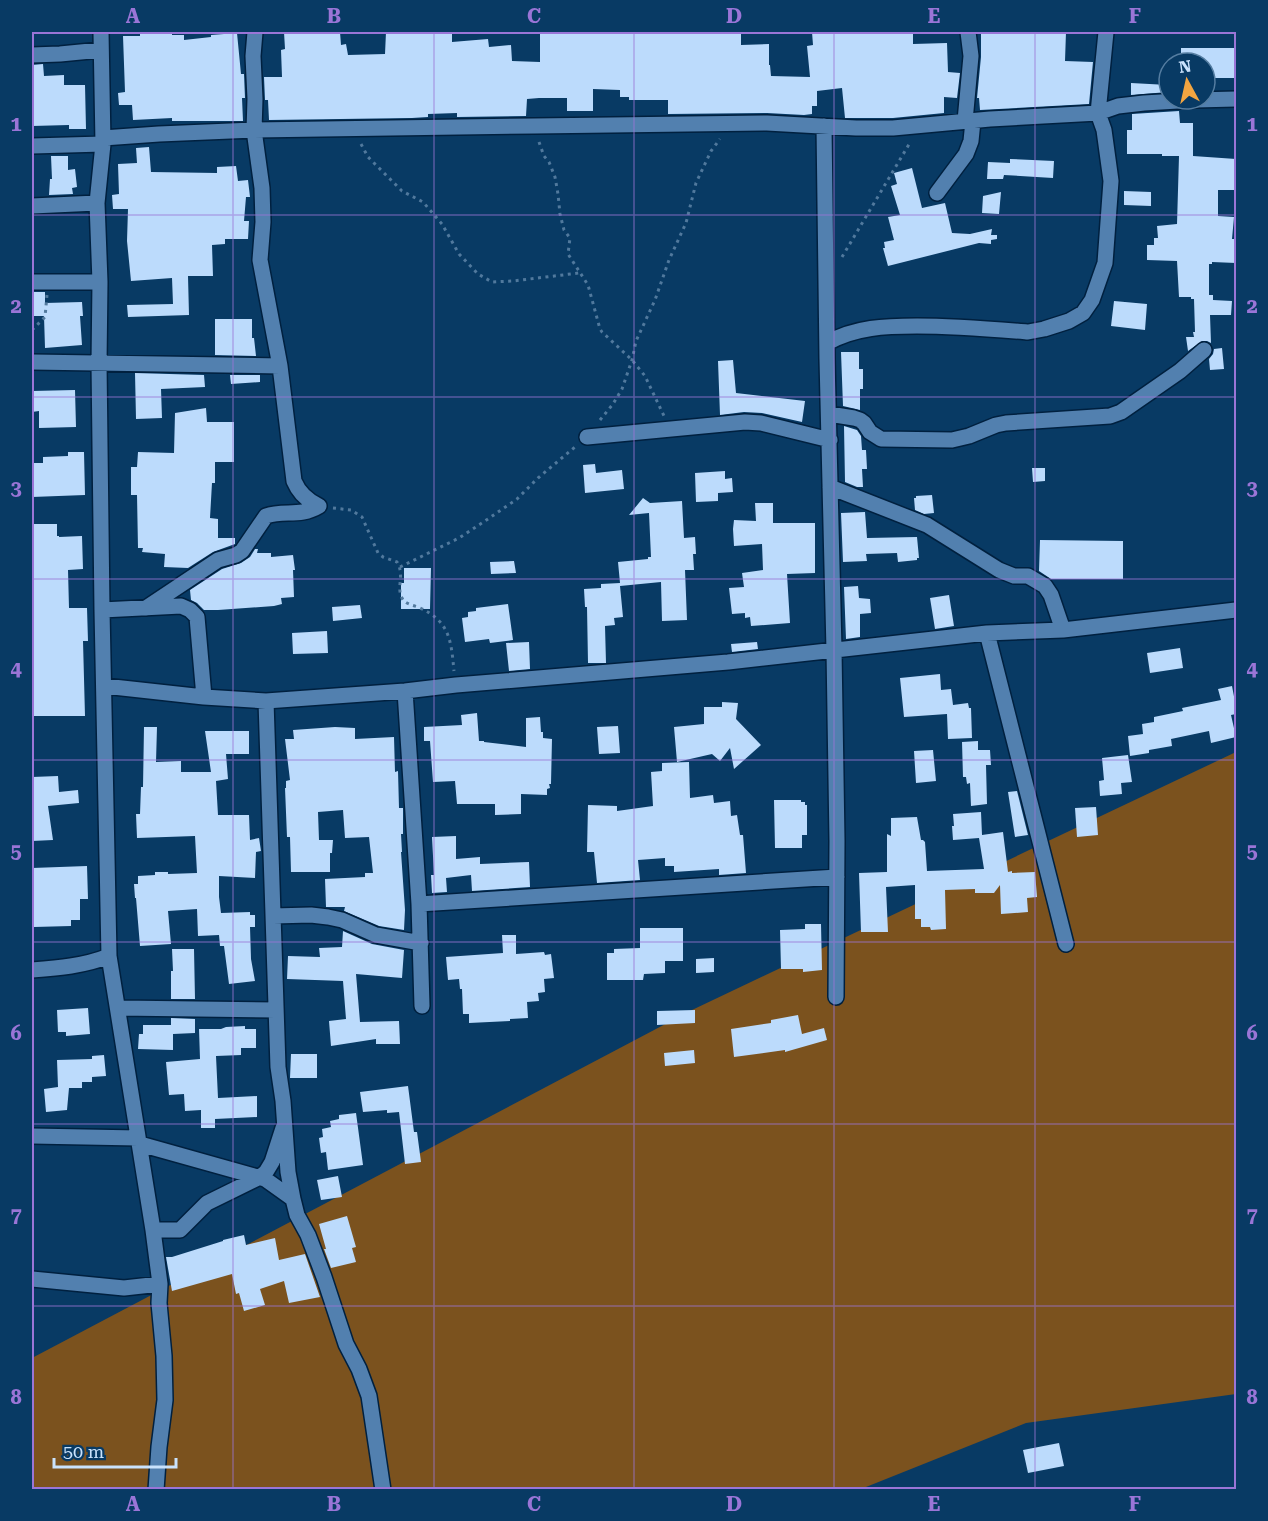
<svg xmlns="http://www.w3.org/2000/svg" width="1268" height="1521" viewBox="0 0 1268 1521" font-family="'Roboto Serif',serif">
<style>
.green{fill:#7b521e}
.building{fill:#bcdbfc}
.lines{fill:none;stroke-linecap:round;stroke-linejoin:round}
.minor-casing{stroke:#00203f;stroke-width:18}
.path{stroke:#51799d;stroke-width:3;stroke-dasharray:3 4.5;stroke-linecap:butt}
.minor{stroke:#5280af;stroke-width:15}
.grid{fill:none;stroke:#9a75d7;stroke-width:1.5;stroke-opacity:0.55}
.neatline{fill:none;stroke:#9a75d7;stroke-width:2}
.grid-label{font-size:20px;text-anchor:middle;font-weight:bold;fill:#9a75d7}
</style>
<rect width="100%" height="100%" fill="#083a64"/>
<path class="green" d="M1236,752v642l-210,29 -165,66 -829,1v-132l660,-348z"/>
<path class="building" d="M140,32h32v3h12v5l27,-3v-2l26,-2 4,41h3l1,24h-3l1,23h-71v-3l-39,2 -1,-15h-13l-1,-12 7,-1 -2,-56h17z
M284,32h56l1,13 5,-1 2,11 37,-1 1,-22h66v10l36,-3 1,8 22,-2 1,16 28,1v-30h182v2h19v11l28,-1v21h1l1,11 39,1 -3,-31 6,-1 -1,-13h101v12l34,-1 1,29 12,1 -3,25 -13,-1v16l-51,5h-48l-3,-30 -25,3v15h-5v8l-8,1 -37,-2 -99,1v-14h-39v-3h-9v-7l-27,-1v22h-26v-13h-28l-12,1 -1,17 -69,1v-4l-29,1v3l-16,1 -143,2 -1,-20h-3l-1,-23h18l-1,-27 4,-1z
M981,32h85l-1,29 28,1 -4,42 -109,6 -1,-12h-2l4,-41z
M1181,48h55v30h-31v-15h-24z
M43,64l1,12 20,-1v10h21l1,44h-17v-4l-37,1v-61z
M1131,83l37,2v7l-37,3z
M1179,111l1,12h13v33l43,3v31h-18v26l16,1 -2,22h4v24l-24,-1v2h-3v31h4v5l19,1 -1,14h-21l1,28 -4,-2h-5l-14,10 -2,-14h8l-1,-5h2l-1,-33h-3v-2h-12l-2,-36 -30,-1v-15h7v-7h4l-1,-12 20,-2 2,-68h-17v-2h-35v-24h5v-16z
M149,147l2,25 66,1v-6l19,-1 2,15 10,-1 2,17h-4l-2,24h5l-1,18h-23v5l-13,1 1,31h-25l1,39 -61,2 -1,-12 46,-1 -1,-26 -41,3 -4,-40 1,-32h-15l-1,-14 7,-1 -1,-30 19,-1 -1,-15z
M51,156h17v14l7,-1 2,18 -5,1 1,6 -24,1 1,-16h2z
M1010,159l44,2 -1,17 -49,-3 -1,4h-16l1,-17 22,1z
M912,168l10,40 23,-5 7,30 18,1 22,-5 -1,6h6v4l-6,1v4l-12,-1 -91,23 -5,-18h2l-1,-6 10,-2 -6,-23 12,-2 -9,-29 6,-2 -3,-11z
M1124,191l27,1v14l-27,-1z
M1001,192l-2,22 -17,-1 1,-17z
M32,292h13v11l37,-1 1,14h-3l2,29 -37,3 -1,-32h-12z
M1114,301l33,3 -2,26 -34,-4z
M215,319h37v19h2l2,18 -43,-1h2z
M1222,348l2,21 -14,1 -1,-11 4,-5 1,-5z
M841,352h18v17h4v20h-3v21l-17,-4z
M733,360l3,33 69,8 -3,21 -40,-9 -18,-1 -24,3 -2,-54z
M135,373l69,2 1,12 -44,2 1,29 -26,1z
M230,375h30v7l-29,2z
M75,390l1,37 -37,1v-17l-7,1v-21z
M206,408l1,14h27v40h-19v21h-3l-2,35 8,1v19h17v6l-22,8 -25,16 -24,-1 1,-13 -23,-2 1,-4h-5l-1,-53h-6v-28h6l1,-15 36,1 1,-40z
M844,426l13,4 4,6 1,14h4l1,19h-5l1,18h-6l-12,-5z
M68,452h16l1,43 -53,2v-34h11v-6l25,-1z
M595,464l1,9 26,-3 2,19 -39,4 -2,-28z
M1032,468h13v13l-12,1z
M725,471v8l7,-1 1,14 -15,1v8l-22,1 -1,-29z
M932,495l2,18 -10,1 -9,-4 -1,-12h2v-2z
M643,498l7,5 32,-2 2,37 11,-1 1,17h-3l1,16h-9l2,50 -25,1 -1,-39 -41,4 3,31 -9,1 1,7 -10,1 1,37h-18l-1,-56h-2l-1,-18 17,-1v-4l19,-1 -2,-21 30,-3v-2h3l-2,-44 -20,2z
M755,503h18v20h42v50l-28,1 3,49 -39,3 -1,-9 -5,1v-5l-13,1 -3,-26 15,-1 -2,-14 21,-3 -1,-26 -28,2 -1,-17 1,-9 22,1z
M865,512l2,26 50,-1 2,21h-2v2l-19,2 -1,-9 -31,1 1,7 -24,1 -2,-49z
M32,524h25v12h2v1l23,-1 1,33 -15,1 1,38h18l1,33h-5l2,75h-53z
M1040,540l83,1v38h-72l-12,-8z
M255,549h3l-1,4h14v4l22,-2 2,15h-2l1,27 -13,1 1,6 -8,2 -56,4h-14l-7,-7 -6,-3 -1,-10 32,-21 19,-6 9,-6z
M514,561l2,12 -25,1 -1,-12z
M404,568h27l-1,41h-29v-26h3z
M858,586l1,12 11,1 1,14 -11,1v23l-14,2 -2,-52z
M949,595l5,31 -19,3 -5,-31z
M508,604l5,36 -23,3 -1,-4 -24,3 -3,-24 6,-1v-5l8,-1v-3z
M360,605l2,13 -29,3 -1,-14z
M327,631l1,22 -35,1 -1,-21z
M529,642l1,27 -21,2 -3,-28z
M757,642l1,7 -26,3 -1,-8z
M1180,648l3,20 -33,5 -3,-20z
M940,674l1,16 10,-1 2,16 15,-2 1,5h2l1,30 -24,1 -1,-25 -43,3 -4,-39z
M1232,686l4,21v7l-5,1 5,22 -25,6 -2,-12 -38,8 1,7 -23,4v3l-19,3 -2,-20 15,-2 -1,-10 12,-2v-5l29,-6 -1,-3 39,-8 -3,-11z
M722,702l16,1 -2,16 25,26 -27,24 -4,-21 -10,13 -8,-7 -35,8 -3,-35 30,-3v-17h18z
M477,713l2,28h5v1l42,5v-29l14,-1 1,15h2v6l9,1 -1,45h-2l1,4 -3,1v6l-26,-1v20l-26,1v-11h-38l-2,-23 -22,1 -3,-41h-6v-14l38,-2 -1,-10z
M618,726l2,27 -21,1 -2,-27z
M144,727h13l-1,35 25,-1v11h30l-6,-41h44v23h-23l2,25 -12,2 2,34h31l1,25 9,-2 2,13 -5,1 -1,26 -36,-2v21l2,16 29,-1v3h5v12h-5l1,32 4,22 -26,3 -5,-38h-4l-1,-11 -21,1 -1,-27 -29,2 3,33 -31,2 -4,-48h-1l-1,-14h4v-8l17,-1v-3h13v2l29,-1 -2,-37 -58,2 -1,-24h4l1,-27h2z
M335,727l20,1v11l39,-2 1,35 3,-1 1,37h4v26h-2l1,18h-1l4,58 -1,20 -25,-4 -35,-15 1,-4h-19l-1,-28 40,-2v-4h8l-4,-36 -24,1 -2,-28 -25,2 1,28h14l-1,13h-2v19h-39l-1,-35h-3l-2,-49h1v-7l4,-1 -5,-41h9l-1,-9z
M978,741v9h12l1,15h-5l1,39 -16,2 -1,-23 -3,1 -1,-7h-3l-1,-35z
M933,750l3,31 -20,2 -2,-32z
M1128,755l4,27 -11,1 1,11 -22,2 -1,-15 5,-1 -2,-22z
M689,762l1,36 23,-3 1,8 16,-2 1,15 6,-1 3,20h3l3,38 -27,2v-6l-45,3v-6h-9v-8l-27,2 2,20 -43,3 -3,-31h-7l1,-47 29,1v5l36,-5 -2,-34 11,-1v-8z
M58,776l1,16 19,-2 1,13 -31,3 5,34 -21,1v-64z
M1017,791l11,44 -13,2 -7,-45z
M774,800h27v2h4v3h2v30h-5v13h-27z
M1096,807l2,28 -21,2 -2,-29z
M981,812l1,23 21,-3 5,40 4,-1v2l23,-1 2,25 -10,1 1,14 -27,2 -1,-29 -6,8h-19v-4l-30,1 1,39 -15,1 -1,-3h-9v-8h-6v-34l-29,2 2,45h-27l-2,-59 28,-1v-38l4,2v-18l26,-1 4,23h2l2,2 2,29 57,-2 -5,-31 -26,2 -1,-14h2l-1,-12z
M456,836v23l24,-2v7l49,-2 1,25 -58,4 -1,-16 -25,3 1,14 -15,1 -1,-18h3l-2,-38z
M87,866l1,33h-8v21h-9v6l-37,1v-32h-2v-27z
M805,924h16l1,46 -19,2v-3h-22l-1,-39 25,-1z
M640,928h43v33h-18v12l-21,1 -1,6h-36v-27h7v-4l26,-1z
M343,931l29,13 32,6 -2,28 -46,-4 4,48 39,-1 1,23h-24v-5l-45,7 -2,-25 17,-2 -3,-38 -56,-2 1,-23 32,1 -1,-9 23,-1z
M502,935h14v19l28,-2 1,3 6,-1 3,24 -10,1 1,13 -7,1 1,8 -12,1 1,16 -18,1v2l-41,2v-9h-6l-1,-25h-2l-1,-10 -11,1 -2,-23 57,-4z
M172,949h22l1,50h-24v-28h2z
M714,958v14l-18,1v-14z
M88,1008l2,26 -24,2v-4h-8l-1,-22z
M695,1010v13l-38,2v-14z
M798,1015l4,19 22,-6 3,12 -42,12v-2l-51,7 -3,-28 40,-6v-3z
M171,1018l24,1v14l-22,1v16l-35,-1 1,-15h4v-9h28z
M245,1026v3h11v19h-15v7l-25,1 2,42 39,-2v21l-42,2v9h-14v-18l-16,1 -1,-17 -15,1 -3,-33 34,-3 -1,-30h22l5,-2z
M694,1050l1,13 -30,3 -1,-13z
M291,1054h26v24h-27z
M104,1055l2,21 -14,1v5h-10v6h-13l-2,22 -21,2 -2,-23 14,-2 -1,-27 35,-1v-3z
M408,1086l6,46h3l4,30 -16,2 -6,-52 -12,1v-3l-24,2 -3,-20z
M356,1113l7,52 -35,5 -2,-18 -5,1 -2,-15 4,-1 -1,-8 9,-2 -1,-6 9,-2v-4z
M338,1176l4,21 -21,3 -4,-20z
M347,1216l9,31 -4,1 4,14 -25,6 -7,-19h2l-7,-25z
M244,1235l2,10 29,-7 4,22 26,-6 15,43 -31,6 -5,-22 -24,8 5,16 -21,6 -5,-18 -3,1 -4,-20 -60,17 -6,-34h6l51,-16v-1z
M1059,1443l5,23 -36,7 -5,-23z"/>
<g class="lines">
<defs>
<path id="minor" d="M101,32l2,112 -6,59 3,79 -1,81 3,247 7,346 44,274 7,54 -1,19 5,53 1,44 -6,47 -3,43
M255,32l-2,24 2,43 -1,31 8,58 1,34 -3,38 20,106 14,115c5,12 14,20 25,25
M32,55l28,-1 41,-4
M965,121l6,-65 -3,-24
M824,126l3,233 7,291 3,191 -1,156
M103,138l56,-4 95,-4 280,-4 233,-3 89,5h37l97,-9 108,-6 20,-7 26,-3 51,-3 41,-1
M32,146l71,-2
M937,193l29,-39 5,-13 2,-20
M32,206l65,-3
M32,282h68
M827,343c28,-16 59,-17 90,-17 38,0 74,3 111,6l16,-3 25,-8 14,-8 9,-13 13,-37 6,-82 -7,-51 -6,-17 8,-81
M32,362l248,4
M829,414l25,4 6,2 4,3 6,9 11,7 71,1 17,-4 27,-11 10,-2 104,-7 11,-4 59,-41 24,-21
M587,437l158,-15 16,1 69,17
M830,487l97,38 72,45 15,6h14l17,10 6,9 12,35
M146,608l72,-48 18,-5 6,-4 24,-35c18,-7 33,2 53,-10
M102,610l79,-4 9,4 7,7 7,80
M987,633l79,311
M104,686l100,11 62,4 139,-10 51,-6 272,-23 259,-29 76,-3 173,-20
M405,691l14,213 3,102
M266,701l12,366 5,34 5,71 5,27 4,16 11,20 16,42 22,67 13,25 10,27 14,94
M419,904l418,-27
M273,916l38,-1 17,2 14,3 34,15 45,8
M32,970c26,-2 52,-4 77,-14
M118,1008l158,2
M32,1136l106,2
M140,1144l125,35 28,20
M153,1230h27l27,-27 53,-26 6,-5 6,-10 11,-34
M32,1279l92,9 36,-4"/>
</defs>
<use href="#minor" class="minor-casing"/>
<path class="path" d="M539,142l5,14 5,6 6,15 3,17 2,20 4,16 6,8 -2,16 20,31 12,44 2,3 30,28 13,16 19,40
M361,144l7,13 34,34 21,11 19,22 17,30 19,20 14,8 21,-1 66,-8
M842,257l69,-116
M32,330l13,-13 2,-22
M600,420l13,-16 9,-15 10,-29 4,-19 19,-41 14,-40 17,-37 10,-40 15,-32 9,-12
M333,508l18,2 11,7 16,36 5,4 14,5c8,13 -1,25 5,36 3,6 10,7 16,9 32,14 33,33 36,64
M400,567l59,-29 26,-17 32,-22 21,-21 37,-31"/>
<use href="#minor" class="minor"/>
</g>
<path class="grid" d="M233,32v1458M434,32v1458M634,32v1458M834,32v1458M1035,32v1458M32,215h1204M32,397h1204M32,579h1204M32,760h1204M32,942h1204M32,1124h1204M32,1306h1204"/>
<rect width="1268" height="1521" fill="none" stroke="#083a64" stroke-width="66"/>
<g transform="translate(1187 81) rotate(352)"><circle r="28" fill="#083a64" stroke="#557da1" stroke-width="1.5"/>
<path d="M0-4.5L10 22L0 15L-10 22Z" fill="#f2a541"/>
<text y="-9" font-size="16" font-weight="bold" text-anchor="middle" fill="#c9e2fc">N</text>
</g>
<path d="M54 1458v9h122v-9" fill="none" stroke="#c9e2fc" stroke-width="3"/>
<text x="63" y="1458" font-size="18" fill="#c9e2fc" stroke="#083a64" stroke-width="4.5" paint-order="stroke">50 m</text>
<rect x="33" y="33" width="1202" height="1455" class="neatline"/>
<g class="grid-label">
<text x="133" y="23">A</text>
<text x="334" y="23">B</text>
<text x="534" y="23">C</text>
<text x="734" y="23">D</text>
<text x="934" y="23">E</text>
<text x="1135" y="23">F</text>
<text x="16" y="131">1</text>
<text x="1252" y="131">1</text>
<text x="16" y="313">2</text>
<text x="1252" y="313">2</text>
<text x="16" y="495">3</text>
<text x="1252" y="495">3</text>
<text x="16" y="676">4</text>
<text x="1252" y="676">4</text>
<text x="16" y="858">5</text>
<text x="1252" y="858">5</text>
<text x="16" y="1040">6</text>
<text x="1252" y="1040">6</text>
<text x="16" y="1222">7</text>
<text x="1252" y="1222">7</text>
<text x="16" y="1404">8</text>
<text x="1252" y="1404">8</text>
<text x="133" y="1511">A</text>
<text x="334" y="1511">B</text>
<text x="534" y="1511">C</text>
<text x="734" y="1511">D</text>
<text x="934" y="1511">E</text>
<text x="1135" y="1511">F</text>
</g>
</svg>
